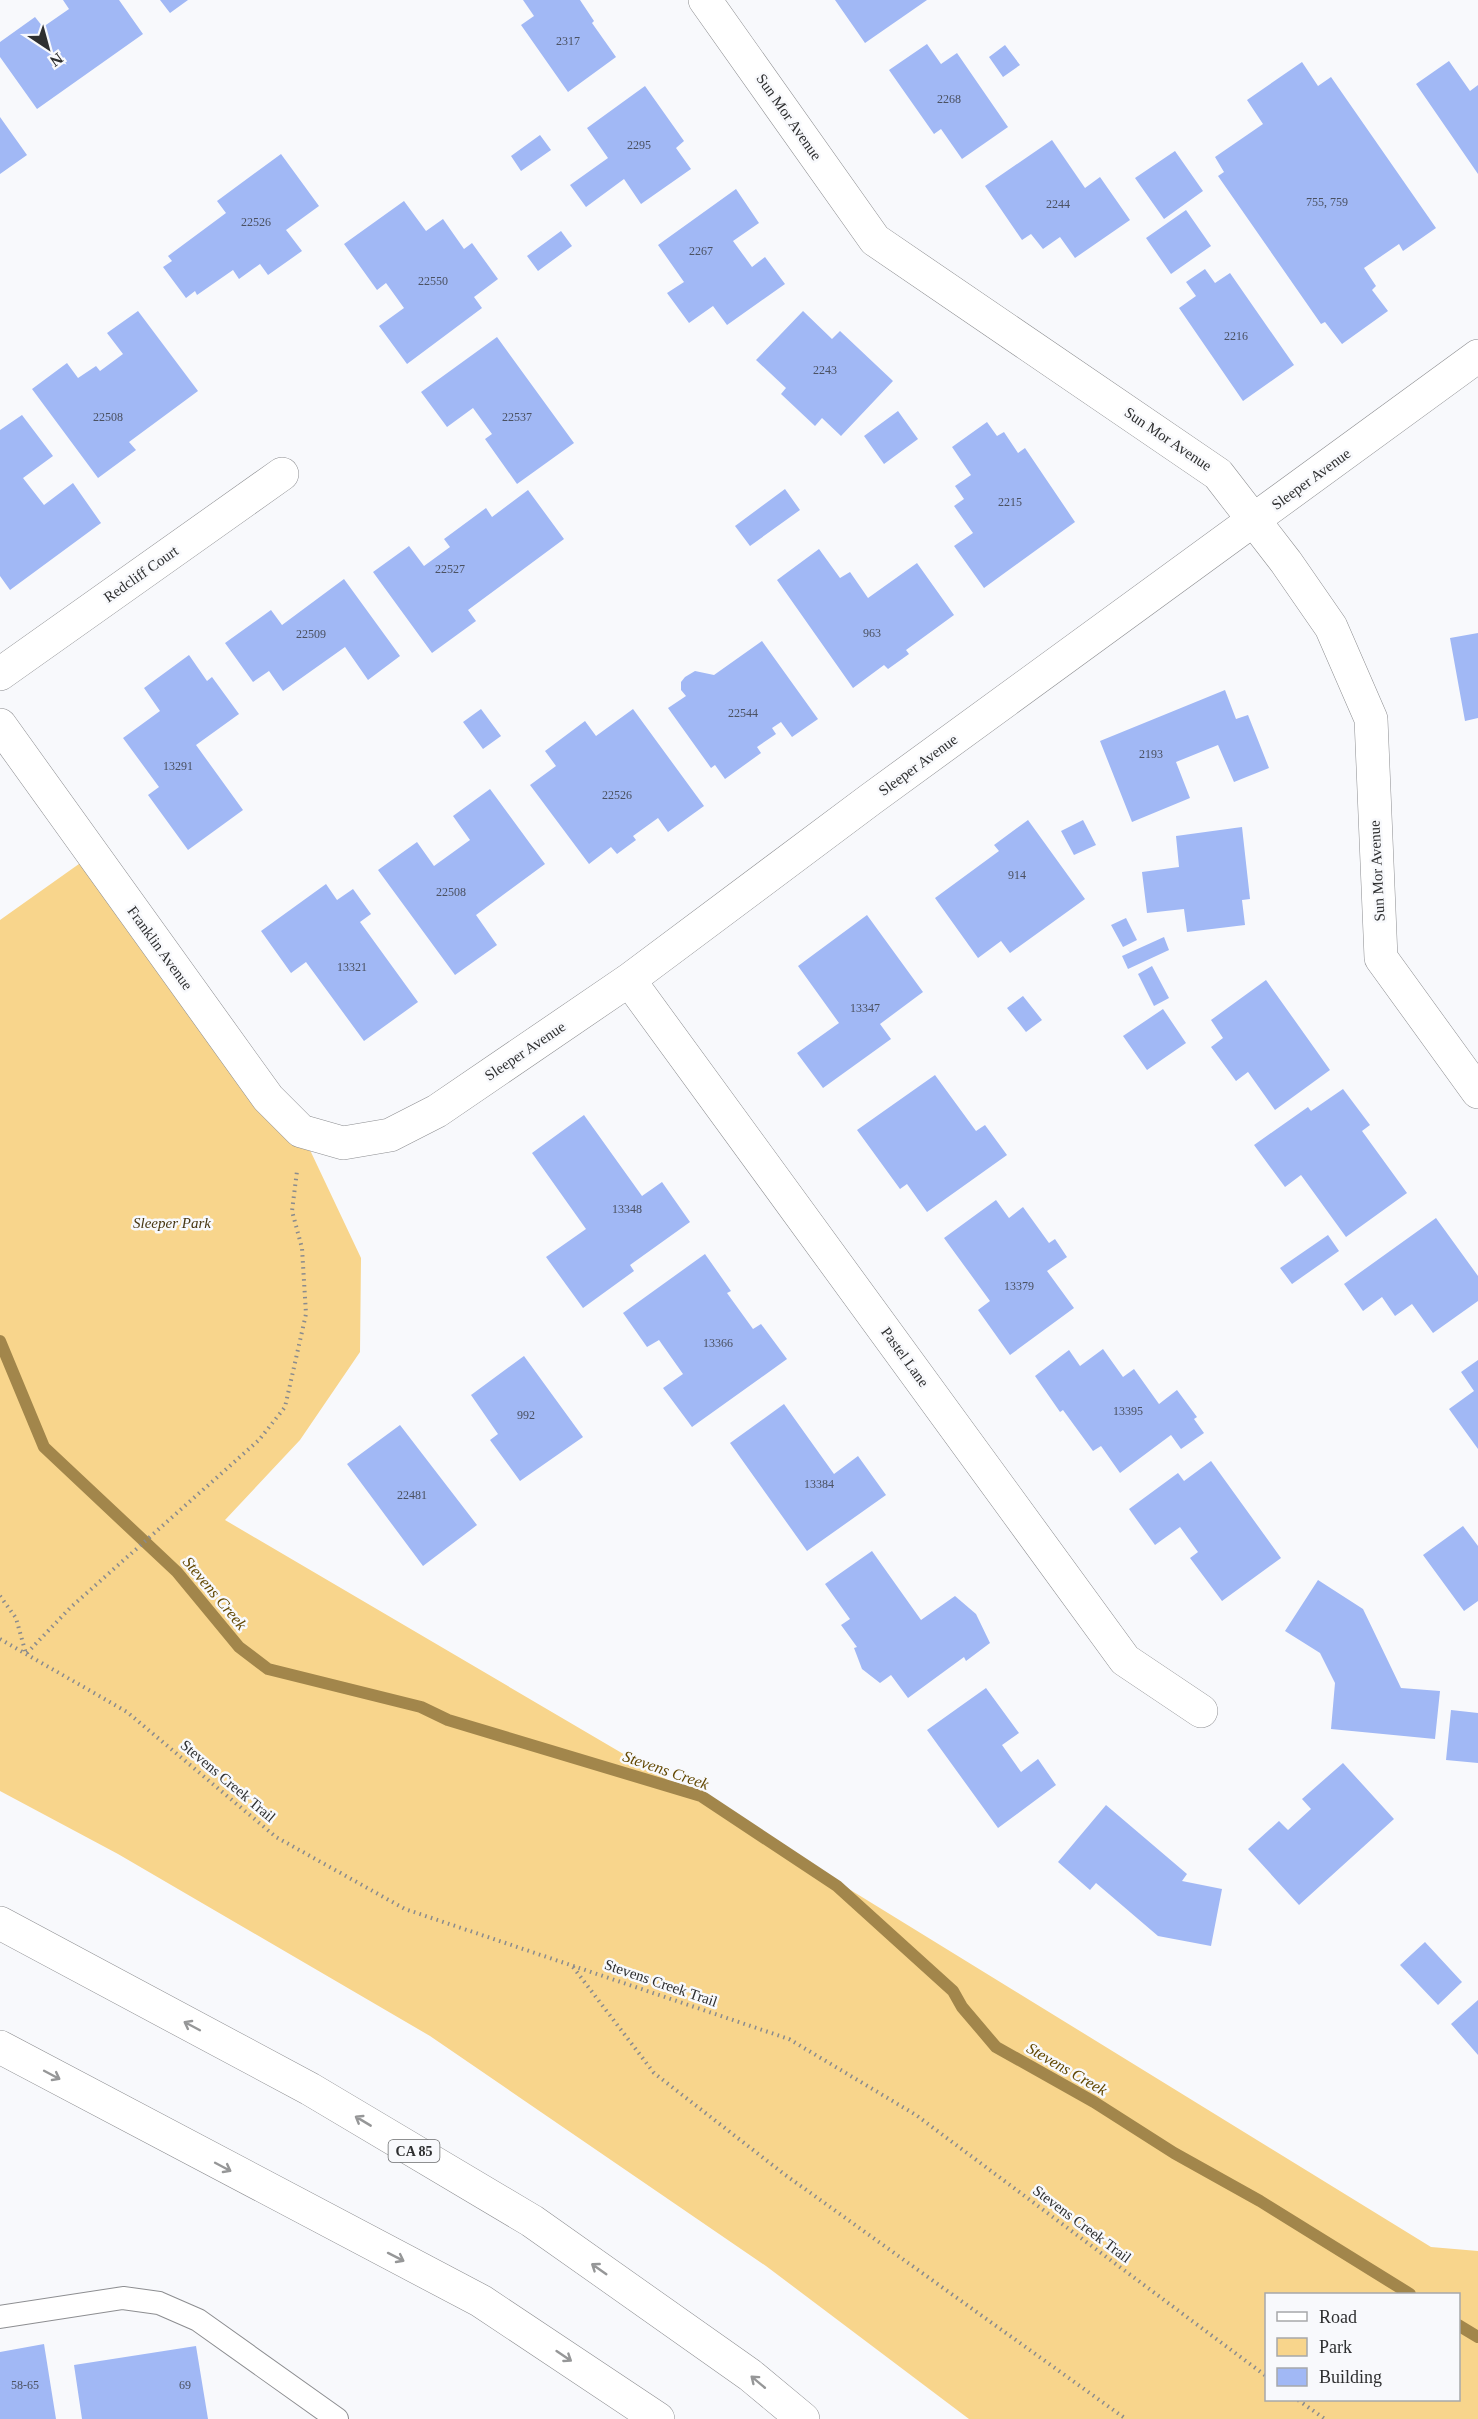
<svg xmlns="http://www.w3.org/2000/svg" width="1478" height="2419" viewBox="0 0 1478 2419" font-family="Georgia,serif">
<style>
.green{fill:#f8d58c;fill-rule:evenodd}
.lines{fill:none;stroke-linecap:round;stroke-linejoin:round}
.stream{stroke:#a2864b;stroke-width:12}
.building{fill:#a1b8f5}
.lane-casing{stroke:#8d8e91;stroke-width:24}
.street-casing{stroke:#8d8e91;stroke-width:34}
.highway-casing{stroke:#8d8e91;stroke-width:34}
.path{stroke:#8a8b8d;stroke-width:4;stroke-dasharray:1.5 4.5;stroke-linecap:butt}
.lane{stroke:#fff;stroke-width:22}
.street{stroke:#fff;stroke-width:33}
.highway{stroke:#fff;stroke-width:33}
.oneway{stroke:#969798}
.labels{text-anchor:middle;dominant-baseline:central;stroke-width:5;stroke-linejoin:round;paint-order:stroke}
.number-label{font-size:12px;fill:#4b5161}
.shield{fill:#f8f9fc;stroke:#6b6c6d;stroke-width:1.5}
.shield-label{font-size:14px;font-weight:bold;fill:#2e2f30}
.street-label{font-size:15px;fill:#2e2f30;stroke:#f8f9fc}
.park-label{font-size:15px;font-style:italic;fill:#473611;stroke:#f8f9fc}
.water-label{font-size:16px;font-style:italic;fill:#624700;stroke:#f8f9fc}
</style>
<rect width="100%" height="100%" fill="#f8f9fc"/>
<path class="green" d="M93,854l208,277 60,127 -1,94 -60,88 -75,80 533,313 673,414 47,4v168h-509l-203,-153 -336,-230 -312,-182 -118,-63v-871zM1266,2294h192v106h-192z"/>
<g class="lines">
<path class="stream" d="M0,1341l44,106 133,125 62,75 29,22 153,38 27,13 253,76 136,90 116,105 9,16 34,40 98,55 80,51 86,48 150,93
M1458,2325l20,12"/>
</g>
<path class="building" d="M63,0h56l24,34 -106,75 -37,-52v-15l35,-25 8,10 26,-18z
M160,0h28l-18,13z
M523,0h57l14,21 -2,2 24,34 -48,35 -47,-67 13,-9z
M835,0h92l-62,43z
M927,44l14,20 16,-11 51,74 -46,32 -21,-30 -7,5 -45,-64z
M1005,45l15,20 -17,12 -14,-20z
M1449,61l21,30 8,-6v89l-62,-90z
M1302,62l16,24 13,-9 105,151 -33,23 -4,-7 -35,24 12,18 -4,4 16,21 -46,33 -17,-22 -4,2 -103,-148 6,-4 -9,-15 48,-33 -16,-24z
M645,86l39,55 -8,7 15,21 -50,35 -17,-25 -38,28 -16,-22 38,-27 -21,-30z
M0,117l27,38 -27,19z
M540,135l11,15 -30,21 -10,-15z
M1052,140l33,48 15,-11 30,43 -55,38 -15,-21 -17,12 -12,-15 -9,6 -37,-54z
M1175,151l28,40 -39,28 -29,-41z
M281,154l38,52 -33,24 16,21 -34,24 -8,-11 -21,15 -6,-9 -36,25 -2,-4 -9,7 -23,-31 9,-6 -4,-5 58,-43 -9,-12z
M736,189l23,34 -26,18 19,26 13,-10 20,27 -58,41 -14,-19 -24,17 -22,-30 17,-11 -26,-37z
M404,201l22,30 17,-12 21,30 8,-6 26,36 -24,18 8,11 -75,56 -28,-38 25,-18 -18,-25 -9,7 -33,-46z
M1186,210l25,36 -40,28 -25,-36z
M561,231l11,15 -34,25 -11,-15z
M1205,269l10,14 15,-10 64,92 -51,36 -64,-93 17,-12 -10,-14z
M138,311l60,80 -69,51 7,8 -38,28 -66,-89 35,-26 11,15 18,-12 4,5 23,-17 -16,-21z
M803,311l29,28 8,-8 53,50 -52,55 -19,-18 -7,8 -34,-32 5,-6 -30,-28z
M497,337l77,106 -57,41 -32,-45 7,-5 -19,-26 -26,19 -26,-35z
M898,411l20,28 -34,25 -20,-28z
M22,415l31,41 -30,22 21,27 29,-22 28,40 -91,67 -10,-14v-146z
M987,422l10,14 7,-4 14,21 7,-5 50,74 -91,66 -30,-42 19,-13 -19,-27 10,-7 -9,-13 16,-11 -19,-28z
M785,489l15,21 -50,36 -15,-20z
M528,490l36,49 -96,71 8,11 -44,32 -59,-81 36,-26 15,20 26,-19 -6,-8 42,-31 6,9z
M819,549l21,29 10,-6 18,26 49,-35 37,52 -48,35 3,4 -21,15 -4,-4 -31,23 -76,-108z
M344,579l56,77 -32,24 -23,-33 -62,44 -14,-20 -16,11 -28,-39 46,-33 11,15z
M1478,633v85l-13,3 -15,-83z
M762,641l56,78 -26,18 -11,-15 -9,6 4,6 -19,13 4,6 -36,26 -10,-14 -4,3 -43,-60 18,-12 -5,-6v-8l4,-5 10,-6 19,4z
M189,655l18,26 5,-4 27,37 -43,31 47,65 -55,40 -40,-55 11,-8 -36,-49 37,-27 -16,-23z
M1225,690l11,29 12,-4 21,53 -35,14 -16,-37 -42,17 14,36 -58,24 -32,-81z
M481,709l20,27 -18,13 -20,-27z
M633,709l71,97 -36,26 -10,-14 -25,18 3,4 -19,14 -6,-7 -22,17 -59,-79 26,-19 -11,-15 40,-30 11,15z
M490,789l55,75 -69,51 21,30 -42,30 -77,-105 39,-28 17,24 36,-26 -17,-24z
M1028,820l57,79 -75,54 -9,-12 -23,17 -43,-60 64,-47 -5,-6z
M1083,820l13,25 -22,10 -13,-24z
M1242,827l8,72 -8,1 3,25 -58,7 -3,-23 -37,4 -5,-41 37,-5 -3,-31z
M326,884l11,16 16,-11 18,25 -11,8 58,80 -54,39 -58,-79 -15,11 -30,-42z
M867,915l56,77 -43,32 11,15 -68,49 -26,-35 42,-30 -41,-57z
M1126,918l11,22 -14,7 -12,-22z
M1164,937l5,13 -41,19 -6,-13z
M1152,966l17,32 -15,8 -16,-32z
M1266,980l64,90 -55,40 -27,-38 -12,9 -25,-34 12,-9 -12,-18z
M1023,996l19,24 -16,12 -19,-24z
M1163,1009l23,34 -39,27 -24,-34z
M935,1075l41,56 9,-6 22,30 -80,57 -20,-28 -7,5 -43,-59z
M1343,1089l27,36 -8,6 45,62 -61,44 -45,-62 -16,12 -31,-42 54,-38 3,4z
M584,1115l58,81 20,-14 28,40 -60,43 4,6 -51,37 -37,-51 40,-28 -54,-76z
M996,1200l13,18 14,-11 26,36 6,-4 12,18 -20,14 27,37 -64,47 -32,-45 12,-9 -46,-63z
M1436,1218l42,58v25l-45,32 -21,-29 -17,12 -13,-19 -19,14 -19,-27z
M1328,1235l11,16 -47,33 -12,-16z
M705,1254l26,37 -4,2 26,36 8,-5 26,35 -95,68 -29,-39 20,-14 -24,-34 -12,7 -24,-34z
M1103,1349l20,28 11,-8 25,35 18,-14 20,27 -3,2 10,14 -23,16 -10,-14 -51,38 -19,-27 -8,5 -30,-41 -3,2 -25,-36 34,-26 11,16z
M524,1356l59,81 -63,44 -30,-41 8,-6 -27,-39z
M1478,1360v89l-29,-40 25,-18 -13,-19z
M784,1404l50,70 24,-18 28,39 -79,56 -77,-108z
M400,1425l77,100 -54,41 -76,-102z
M1211,1461l70,97 -59,43 -32,-43 8,-6 -18,-25 -25,18 -26,-36 49,-36 6,8z
M1463,1526l15,20v55l-14,10 -41,-56z
M872,1551l49,69 34,-24 21,18 14,29 -24,18 -2,-4 -56,41 -17,-23 -11,8 -18,-14 -8,-21 3,-1 -16,-22 9,-6 -25,-35z
M1318,1580l45,29 38,79 39,3 -5,48 -104,-10 4,-46 -15,-30 -35,-22z
M986,1688l33,45 -17,12 19,27 17,-13 18,26 -58,43 -71,-98z
M1451,1710l27,3v50l-32,-3z
M1343,1763l51,56 -95,86 -51,-56 31,-28 9,9 23,-21 -9,-10z
M1106,1805l81,69 -5,7 40,8 -11,57 -53,-10 -62,-53 -6,7 -32,-28z
M1425,1942l37,40 -24,23 -38,-40z
M1478,2000v55l-27,-31z
M44,2344l12,75h-56v-67z
M196,2346l12,73h-126l-8,-54z"/>
<g class="lines">
<defs>
<path id="lane" d="M0,2317l123,-19 36,5 39,17 139,99"/>
<path id="street" d="M705,0l170,240 343,234 68,88 45,65 40,92 10,239 97,134
M0,674l282,-200
M0,725l268,373 33,33 42,12 47,-8 47,-24 192,-131 242,-181 607,-443
M629,980l496,680 76,51"/>
<path id="highway" d="M0,1923l310,166 222,132 218,154 53,44
M0,2047l481,254 177,118"/>
</defs>
<use href="#lane" class="lane-casing"/>
<use href="#street" class="street-casing"/>
<use href="#highway" class="highway-casing"/>
<path class="path" d="M0,1596l16,22 10,36 45,-47 188,-167 26,-33 21,-93 -4,-66 -10,-37 5,-40
M0,1639l127,73 149,125 129,72 384,130 127,76 350,261
M573,1967l81,106 130,101 342,245
M1298,2400l27,19"/>
<use href="#lane" class="lane"/>
<use href="#street" class="street"/>
<use href="#highway" class="highway"/>
</g>
<defs><path id="oneway-shaft" d="M-6 0H5M1.5-3L5.5 0L1.5 3" fill="none" stroke-width="1.6" stroke-linecap="round" stroke-linejoin="round" transform="scale(1.5)"/></defs>
<g class="oneway">
<use href="#oneway-shaft" transform="translate(192 2026) rotate(-152)"/>
<use href="#oneway-shaft" transform="translate(52 2075) rotate(28)"/>
<use href="#oneway-shaft" transform="translate(363 2121) rotate(-149)"/>
<use href="#oneway-shaft" transform="translate(223 2167) rotate(28)"/>
<use href="#oneway-shaft" transform="translate(396 2257) rotate(27)"/>
<use href="#oneway-shaft" transform="translate(599 2269) rotate(-145)"/>
<use href="#oneway-shaft" transform="translate(564 2356) rotate(34)"/>
<use href="#oneway-shaft" transform="translate(758 2382) rotate(-140)"/>
</g>
<g class="labels">
<g class="number-label">
<text x="568" y="41">2317</text>
<text x="949" y="99">2268</text>
<text x="639" y="145">2295</text>
<text x="1327" y="202">755, 759</text>
<text x="1058" y="204">2244</text>
<text x="256" y="222">22526</text>
<text x="701" y="251">2267</text>
<text x="433" y="281">22550</text>
<text x="1236" y="336">2216</text>
<text x="825" y="370">2243</text>
<text x="108" y="417">22508</text>
<text x="517" y="417">22537</text>
<text x="1010" y="502">2215</text>
<text x="450" y="569">22527</text>
<text x="872" y="633">963</text>
<text x="311" y="634">22509</text>
<text x="743" y="713">22544</text>
<text x="1151" y="754">2193</text>
<text x="178" y="766">13291</text>
<text x="617" y="795">22526</text>
<text x="1017" y="875">914</text>
<text x="451" y="892">22508</text>
<text x="352" y="967">13321</text>
<text x="865" y="1008">13347</text>
<text x="627" y="1209">13348</text>
<text x="1019" y="1286">13379</text>
<text x="718" y="1343">13366</text>
<text x="1128" y="1411">13395</text>
<text x="526" y="1415">992</text>
<text x="819" y="1484">13384</text>
<text x="412" y="1495">22481</text>
<text x="25" y="2385">58-65</text>
<text x="185" y="2385">69</text>
</g>
<rect class="shield" x="388.5" y="2140" width="51" height="22" rx="4.5"/>
<g class="shield-label">
<text x="414" y="2151">CA 85</text>
</g>
<g class="street-label">
<text transform="translate(789 117) rotate(55)">Sun Mor Avenue</text>
<text transform="translate(1168 439) rotate(34)">Sun Mor Avenue</text>
<text transform="translate(1311 479) rotate(-36)">Sleeper Avenue</text>
<text transform="translate(141 574) rotate(-35)">Redcliff Court</text>
<text transform="translate(918 765) rotate(-36)">Sleeper Avenue</text>
<text transform="translate(1377 871) rotate(-93)">Sun Mor Avenue</text>
<text transform="translate(160 948) rotate(54)">Franklin Avenue</text>
<text transform="translate(525 1051) rotate(-34)">Sleeper Avenue</text>
<text transform="translate(905 1357) rotate(54)">Pastel Lane</text>
<text transform="translate(228 1781) rotate(40)">Stevens Creek Trail</text>
<text transform="translate(661 1983) rotate(19)">Stevens Creek Trail</text>
<text transform="translate(1082 2224) rotate(37)">Stevens Creek Trail</text>
</g>
<g class="park-label">
<text x="172" y="1223">Sleeper Park</text>
</g>
<g class="water-label">
<text transform="translate(215 1593) rotate(50)">Stevens Creek</text>
<text transform="translate(666 1770) rotate(19)">Stevens Creek</text>
<text transform="translate(1067 2069) rotate(30)">Stevens Creek</text>
</g>
</g>
<rect x="1265" y="2293" width="195" height="108" fill="#f8f9fc" stroke="#a7a8aa" stroke-width="1.5"/>
<rect x="1277" y="2312" width="30" height="9" fill="#ffffff" stroke="#a7a8aa" stroke-width="1.5"/>
<text x="1319" y="2323" font-size="18" fill="#2e2f30">Road</text>
<rect x="1277" y="2338" width="30" height="18" fill="#f8d58c" stroke="#a7a8aa" stroke-width="1.5"/>
<text x="1319" y="2353" font-size="18" fill="#2e2f30">Park</text>
<rect x="1277" y="2368" width="30" height="18" fill="#a1b8f5" stroke="#a7a8aa" stroke-width="1.5"/>
<text x="1319" y="2383" font-size="18" fill="#2e2f30">Building</text>
<g transform="translate(48 48) rotate(144)" stroke="#f8f9fc" stroke-width="4.5" paint-order="stroke">
<path d="M0-4.5L10 22L0 15L-10 22Z" fill="#2e2f30"/>
<text y="-9" font-size="16" font-weight="bold" text-anchor="middle" fill="#2e2f30">N</text>
</g>
</svg>
